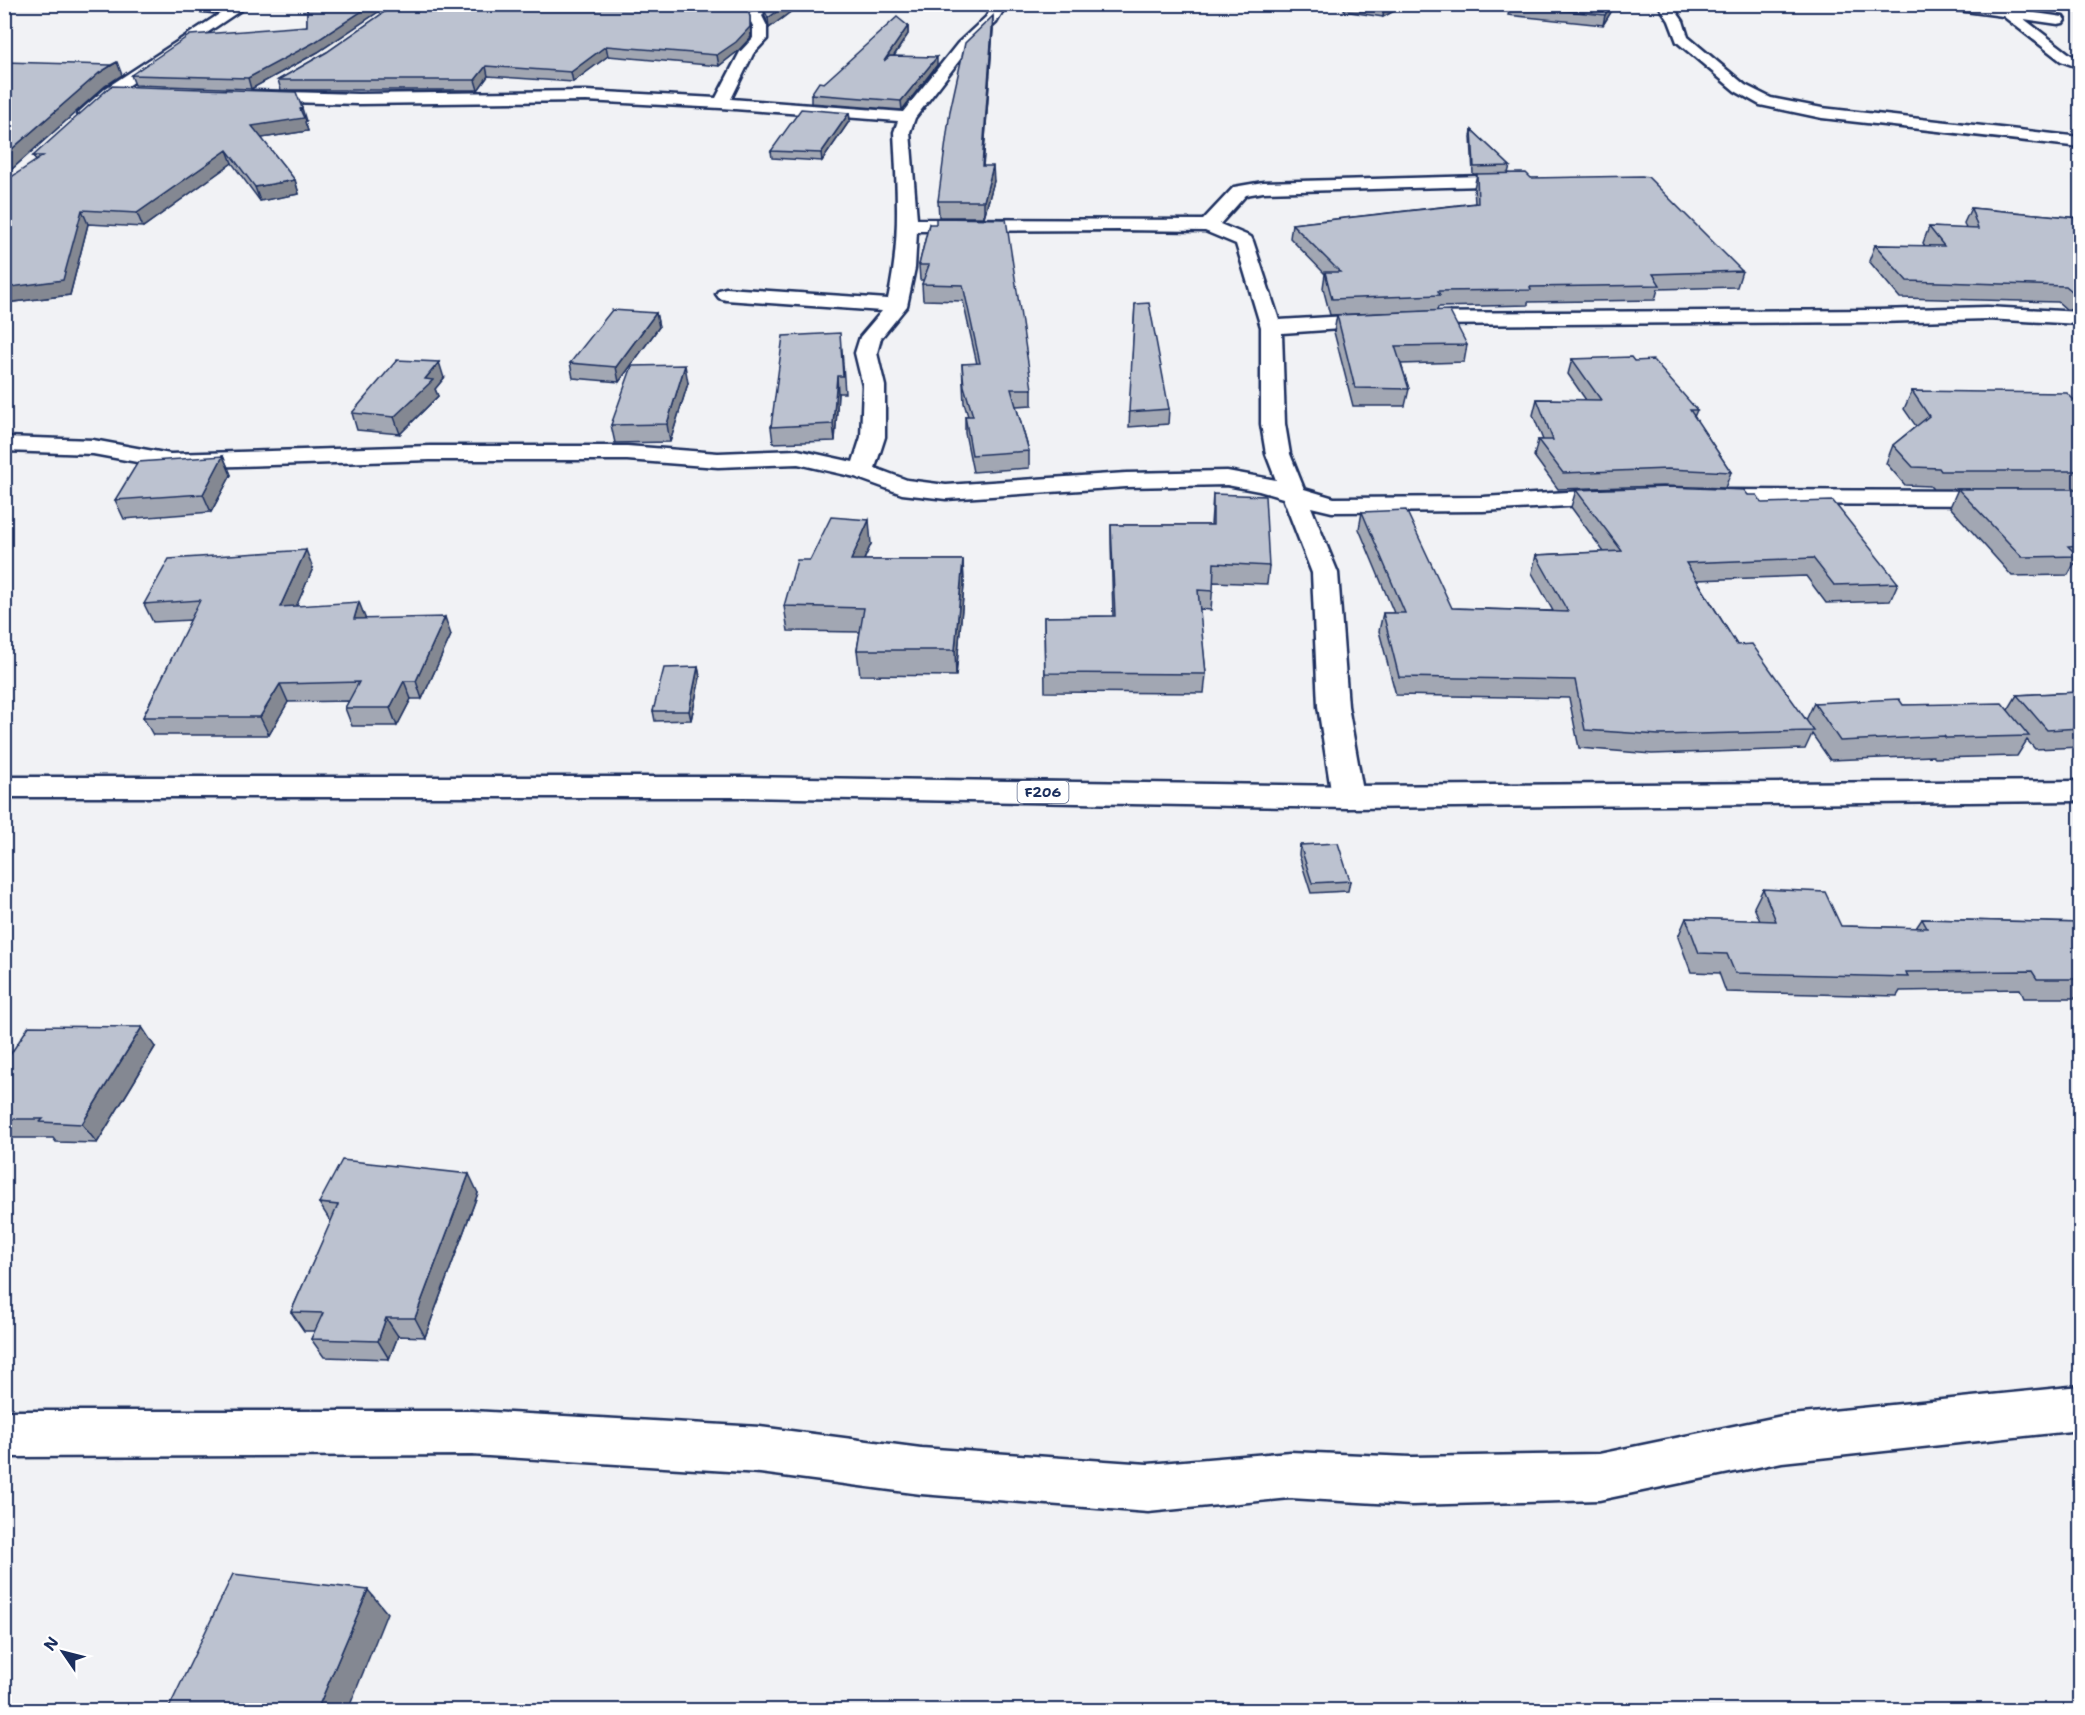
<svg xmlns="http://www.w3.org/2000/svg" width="2085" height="1715" viewBox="0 0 2085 1715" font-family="'Shantell Sans',sans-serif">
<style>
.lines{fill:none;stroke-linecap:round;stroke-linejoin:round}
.street-casing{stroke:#1b2f5e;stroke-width:5}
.primary-casing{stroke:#1b2f5e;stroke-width:5}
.street{fill:#fff;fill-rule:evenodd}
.primary{fill:#fff;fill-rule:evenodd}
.wall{fill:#a2a7b3;stroke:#1b2f5e;stroke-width:1.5}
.shaded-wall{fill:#848892;stroke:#1b2f5e;stroke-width:1.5}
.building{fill:#bcc2d0;stroke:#1b2f5e;stroke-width:1.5}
.labels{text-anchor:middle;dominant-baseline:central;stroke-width:4.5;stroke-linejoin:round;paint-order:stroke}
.shield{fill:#fff;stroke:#5f6d8e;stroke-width:1.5}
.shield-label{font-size:14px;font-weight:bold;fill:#1b2f5e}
</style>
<rect width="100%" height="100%" fill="#f1f2f5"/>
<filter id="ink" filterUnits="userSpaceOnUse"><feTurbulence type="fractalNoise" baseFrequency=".0167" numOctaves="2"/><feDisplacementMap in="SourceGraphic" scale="12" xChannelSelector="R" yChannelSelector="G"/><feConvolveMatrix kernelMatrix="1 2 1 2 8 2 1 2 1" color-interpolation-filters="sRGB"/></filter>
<g filter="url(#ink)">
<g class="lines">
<defs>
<path id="street" d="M171,4h49l19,3 2,3 -125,84 -24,23h-12l-2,-3 2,-3 26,-23 115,-75 -44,-5z
M757,4h13l-8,12 5,10v13l-14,15 -22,45 172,13 55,-69 28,-26 8,-13h13l-11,19 -28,26 -53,69 -5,14 7,87 286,1 31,-33 29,-5 257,-7 6,1 3,4 -3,4 -6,1 -257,7 -17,3 -26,29 31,13 2,4 26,79 120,-7 479,-3 109,-3 93,5v12l-93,-5 -109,3 -479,3 -117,8 3,91 5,30 14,35 30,9 149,-1 135,-8 9,2 3,5 -3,5 -9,2 -135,8 -151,1 -21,-5 27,66 10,133 16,91 -5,7 -11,4 -11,-4 -5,-7 -14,-91 -6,-133 -29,-75 -24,-7 -32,-6 -101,2 -180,12 -44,-5 -47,-17 -57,-13 -80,3 -91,-7h-197l-260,8 -77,-14 -89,-3v-14l89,3 77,14 260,-8h197l91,7 80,-3 55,12 8,-25 2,-51 -8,-33 5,-16 22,-26 -156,-11 -7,-2 -3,-4 3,-4 7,-2 162,11c13,-58 9,-108 6,-167l4,-11 -177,-13 -135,-7 -228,3 -105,-3 -8,-5 8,-5 105,3 228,-3 130,7 24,-46 13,-14v-12l-5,-10zM1121,230l84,1 31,13 25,83v97l5,30 10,26 -49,-9 -101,2 -180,12 -39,-5 -32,-12 10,-31v-51l-8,-33 4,-15 26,-32 8,-38 2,-37z
M1658,4h13l12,17 5,16 57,48 26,13 51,10 258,29v10l-258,-29 -62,-13 -25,-14 -58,-49 -8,-21z
M1936,4h39l88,13 2,3 -2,3 -5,1 -34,-5 47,36 9,4v9l-19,-7 -58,-45 -61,-8z
M1714,490l366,1v14l-366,-1 -9,-2 -3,-5 3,-5z
M2080,1386v44l-298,32 -183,38 -188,5 -121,-7 -142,14 -227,-18 -161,-21 -288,-18 -468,2v-46h468l288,16 161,21 227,16 142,-12 121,5 188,-3 183,-38z"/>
<path id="primary" d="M4,777h741l603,9 732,-5v20l-732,7 -603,-11h-741z"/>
</defs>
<use href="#street" class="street-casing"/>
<use href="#primary" class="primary-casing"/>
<use href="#street" class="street"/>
<use href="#primary" class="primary"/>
</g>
<path class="wall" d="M300,4h90l-72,48 -67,37 -116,-4 -4,-10 176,-49v-21z
M396,4h359l-7,9 3,14v10l-13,14 -19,15 -111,-10 -35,26 -85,-6 -10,14h-197l-3,-10 49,-28z
M801,4l-32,24 -4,-12 -2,-9z
M1345,4h62l-24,13 -39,-6z
M1616,4l-13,21 -95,-10 2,-10z
M908,26v8l-14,22 43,9 -35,45 -91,-7v-9l13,-11z
M993,29l-10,137 11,15 -10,36h-45l-1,-16z
M4,62l118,13 -17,11 -93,83h-8z
M849,113l1,7 -28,41 -50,-3 -1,-7z
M306,121l-1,1 3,9 -47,7 34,42 4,14 -39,7 -28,-38 -89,64 -55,-3 -18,71 -64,8 30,-142 -3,-5z
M1472,130l38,36 -2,7 23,5 211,93 -5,16 -79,2 -3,11 -127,2v3l-90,2 -1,4 -107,4 -7,-27 2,-14 -35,-36 2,-14 183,-21 -1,-15 3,-14h-4l-2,-37z
M1971,208l109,10v94v-2l-14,-1 -8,-7 -158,-4 -31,-37 6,-16 50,1 -2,-3 6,-16 37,2 -2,-6z
M929,224l103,165v16l-16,1 13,45v17l-56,4 -8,-39v-17h3l-4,-13 -2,-39h15l-14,-63 -40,-1 -1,-16 2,-4h-4l-1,-15z
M1135,304l34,105 -1,15 -39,3z
M656,313l3,14 -40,55 -46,-4 -3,-15z
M1337,315l130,30 -3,17 -63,2 8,25 -4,17h-52l-19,-74z
M842,349l3,44h-7l-3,48 -62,2 -2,-16z
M1572,359l62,2 63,49 -3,7 37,55 -6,16 -62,-2 -105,3 -24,-33 4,-16h5l-10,-25 4,-16 49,1 -18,-26z
M444,378l-9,11 3,7 -38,38 -43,-4 -5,-17z
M688,383l-18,59 -55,1 -4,-18z
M1912,391l168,15v158h-6l-6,11 -56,1 -62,-69 8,-18h63h-88l-3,-3 -25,-1 -19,-22 7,-18 23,-19 -12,-17z
M223,456l8,19 -20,37 -87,7 -9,-19z
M1576,490l172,5 150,88 -8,18 -64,2 -20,-27 -109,4 40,65 69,75 8,-17 89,2 105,5 9,-15 63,-3v55l-45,2 -8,-9 -10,16 -82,2 -2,-2 -103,4 -18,-26 -7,15 -153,5 -73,-6 -10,-50 -173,-3 -17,-64 4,-18h11l-35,-84 3,-17 90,96 101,3 -21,-38 4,-18 68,-3 -33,-45z
M1213,494l56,72 -2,18 -54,-2 -2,28 -12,-1 7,65 -2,19 -159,-1 -1,-75 69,-1 -2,-73v-18h100z
M871,544l-7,16h99l1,25 -8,91 -96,-1 -3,-25 3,-18 -72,-1 -4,-25 26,-46z
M313,568l-17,38 155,29 -29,64h-11l-14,27h-45l-7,-18 4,-7 -61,1 -19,33h-116l-10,-18 48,-97 -38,2 -9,-18z
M698,667l2,10 -9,43 -36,1 -2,-10z
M1300,845l50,36 -2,10 -37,2 -12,-38z
M1763,889l78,37 75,2 6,-9 158,4v75h-56l-4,-9 -120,2 -3,5 -171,-4 -7,-19 -28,-1 -13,-35 8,-19 74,3 -6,-14z
M155,1047l-58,96 -41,-1 -3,-4h-49v-74z
M478,1193l-53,144 -27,-1 -9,23 -65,-2 -13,-18 4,-8h-11l-13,-19 40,-90 -12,-19z"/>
<path class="shaded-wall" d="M373,4h17l-72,48 -67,37 -3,-11z
M746,4h9l-9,11 -1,-10z
M787,4h14l-32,24 -1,-10z
M1391,4h16l-24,13 1,-9z
M1612,4h4l-13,21 2,-10z
M993,16v13l-11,152v-15z
M750,17l1,20 -13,14 -19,15 -2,-11z
M908,26v8l-23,35 -1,-8z
M606,46l2,10 -35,26 -2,-10z
M937,57v8l-35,45 -1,-9z
M117,62l5,13 -17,11 -93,83 -7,-14 94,-82z
M486,66l2,10 -10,14 -3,-10z
M302,108l4,13 -1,1 3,9 -52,8 -4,-13z
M849,113l1,7 -28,41 -1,-8z
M227,150l5,13 -89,64 -6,-14z
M993,166l1,15 -10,36v-16z
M295,180l4,14 -39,7 -5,-14z
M82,210l6,14 -18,71 -64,8 -2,-3v-12z
M8,260l-4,16v-15z
M656,313l3,14 -40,55 -3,-15z
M439,362l5,16 -9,11 3,7 -38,38 -6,-17z
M685,365l3,18 -18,59 -3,-18z
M837,376l1,17 -3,48 -2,-17z
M223,456l8,19 -20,37 -8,-18z
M869,520l2,24 -18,40 -2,-24z
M306,550l7,18 -25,57 -8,-18z
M963,560l1,25 -8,91 -1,-26z
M359,602l7,18 -12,-1z
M445,617l6,18 -29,64 -6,-18z
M698,667l2,10 -9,43 -2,-9z
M404,681l7,18 -14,27 -7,-18z
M280,684l8,18 -19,33 -9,-18z
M142,1027l13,20 -58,96 -15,-19z
M469,1174l9,19 -53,144 -10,-19z
M386,1318l12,18 -9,23 -11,-18z
M368,1590l19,23 -39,97h-31z"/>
<path class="building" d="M307,4h66l-58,38 -67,36 -117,-3 59,-40 117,-9z
M396,4h350l4,13v10l-14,15 -19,13 -111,-9 -35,26 -85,-6 -11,14h-197l49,-28z
M765,4h22l-19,14 -5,-11z
M1365,4h26l-7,4z
M1510,4h102l-7,11 -95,-10z
M993,16l-11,150h11l-9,35h-46l12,-90 15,-68z
M897,17l11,9 -24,35 6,-5 47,1 -36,44 -90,-7 8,-12 5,1z
M4,62l107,3 6,-3 -18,11 -94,82z
M111,86l185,6 6,16 -2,1 4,9 -52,8 43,54 -40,7 -28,-37 -90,63 -55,-3 -19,70 -59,8v-16l4,-12 -4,1v-79l39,-26h-10z
M801,109l48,4 -28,40 -50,-2z
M1472,130l38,36 -36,1z
M1526,173l5,5 111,-2 6,1 94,94 -89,3 7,11 -130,2 1,3 -93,1 2,4 -108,4 -7,-27h15l-48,-48 186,-21 -1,-29z
M1971,208l109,10v75h-6l-8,-7 -159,-5 -32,-36 69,1 -15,-19 49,2z
M936,218l70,1 26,170h-21l18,62 -57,4 -7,-39h8l-9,-30 -2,-22 18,-1 -17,-78 -41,-1 7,-19h-10l10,-41h7z
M1149,303l20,106 -40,3 6,-108z
M612,310l44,3 -40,54 -46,-4z
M1449,310l18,35 -72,1 14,43 -54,-1 -18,-73z
M840,333l3,43h-6l-4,48 -62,3 12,-91z
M1631,357l3,4 19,-1 44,50h-7l41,62 -63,-3 -105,4 -25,-33h15l-16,-41 64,1 -29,-41z
M397,360l42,2 -14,17 8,1 -39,37 -42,-4z
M685,365l-18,59 -56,1 21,-59z
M1912,391l155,2 13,13v65h-139l-2,-3 -26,-1 -20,-22 36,-29z
M223,456l-20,38 -88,6 23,-38z
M1669,487l75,3 4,5h9l5,8 71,-2 65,82 -64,2 -21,-27 -127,5 51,82 15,-1 62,87 -155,4 -74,-5 -10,-50 -176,-3 -16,-64h22l-43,-101 44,-2 46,98 116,4 -32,-57 86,-4 -46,-61z
M1958,489h122v56l-12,1 10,10 -56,1z
M1213,494l52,2 4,70 -55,-3 -1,28 -15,-1 8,84 -161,-1 -1,-56 71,-1 -4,-91h102z
M831,517l38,3 -18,40h112l-8,90h-98l7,-42 -80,-2 13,-46h13z
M306,550l-26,57 79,-5 -5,17 91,-2 -29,64h-12l-14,27h-45l14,-26 -79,2 -20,33h-117l57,-117 -56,4 25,-45z
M698,667l-9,44h-36l11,-43z
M2080,692v36l-33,2 -30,-35z
M1899,699l4,6 99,-2 27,33 -83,2 -2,-2 -104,5 -26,-38z
M1338,843l12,38 -38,2 -12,-38z
M1763,889l62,3 16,34 86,2 -5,-9 158,4v56h-43l-5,-8 -126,1 2,5 -173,-4 -8,-19 -28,-1 -13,-35 90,3z
M29,1026l113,1 -60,97 -42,-2 3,-3h-39v-55z
M342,1160l127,14 -54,144h-29l-8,23 -67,-2 12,-26 -32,-1 47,-107 -19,-2z
M233,1574l135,16 -51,120h-149z"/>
</g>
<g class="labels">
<rect class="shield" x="1017.5" y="781" width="51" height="22" rx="4.5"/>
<g class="shield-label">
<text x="1043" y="792">F206</text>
</g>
</g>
<rect width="2085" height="1715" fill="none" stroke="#fff" stroke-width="24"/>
<rect x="12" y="12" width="2061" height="1691" fill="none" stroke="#1b2f5e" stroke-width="2" filter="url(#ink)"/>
<g transform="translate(63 1652) rotate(305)" stroke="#ffffff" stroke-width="4.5" paint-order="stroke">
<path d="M0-4.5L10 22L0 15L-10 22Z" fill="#1b2f5e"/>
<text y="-9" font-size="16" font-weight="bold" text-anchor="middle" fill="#1b2f5e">N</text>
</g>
</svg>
